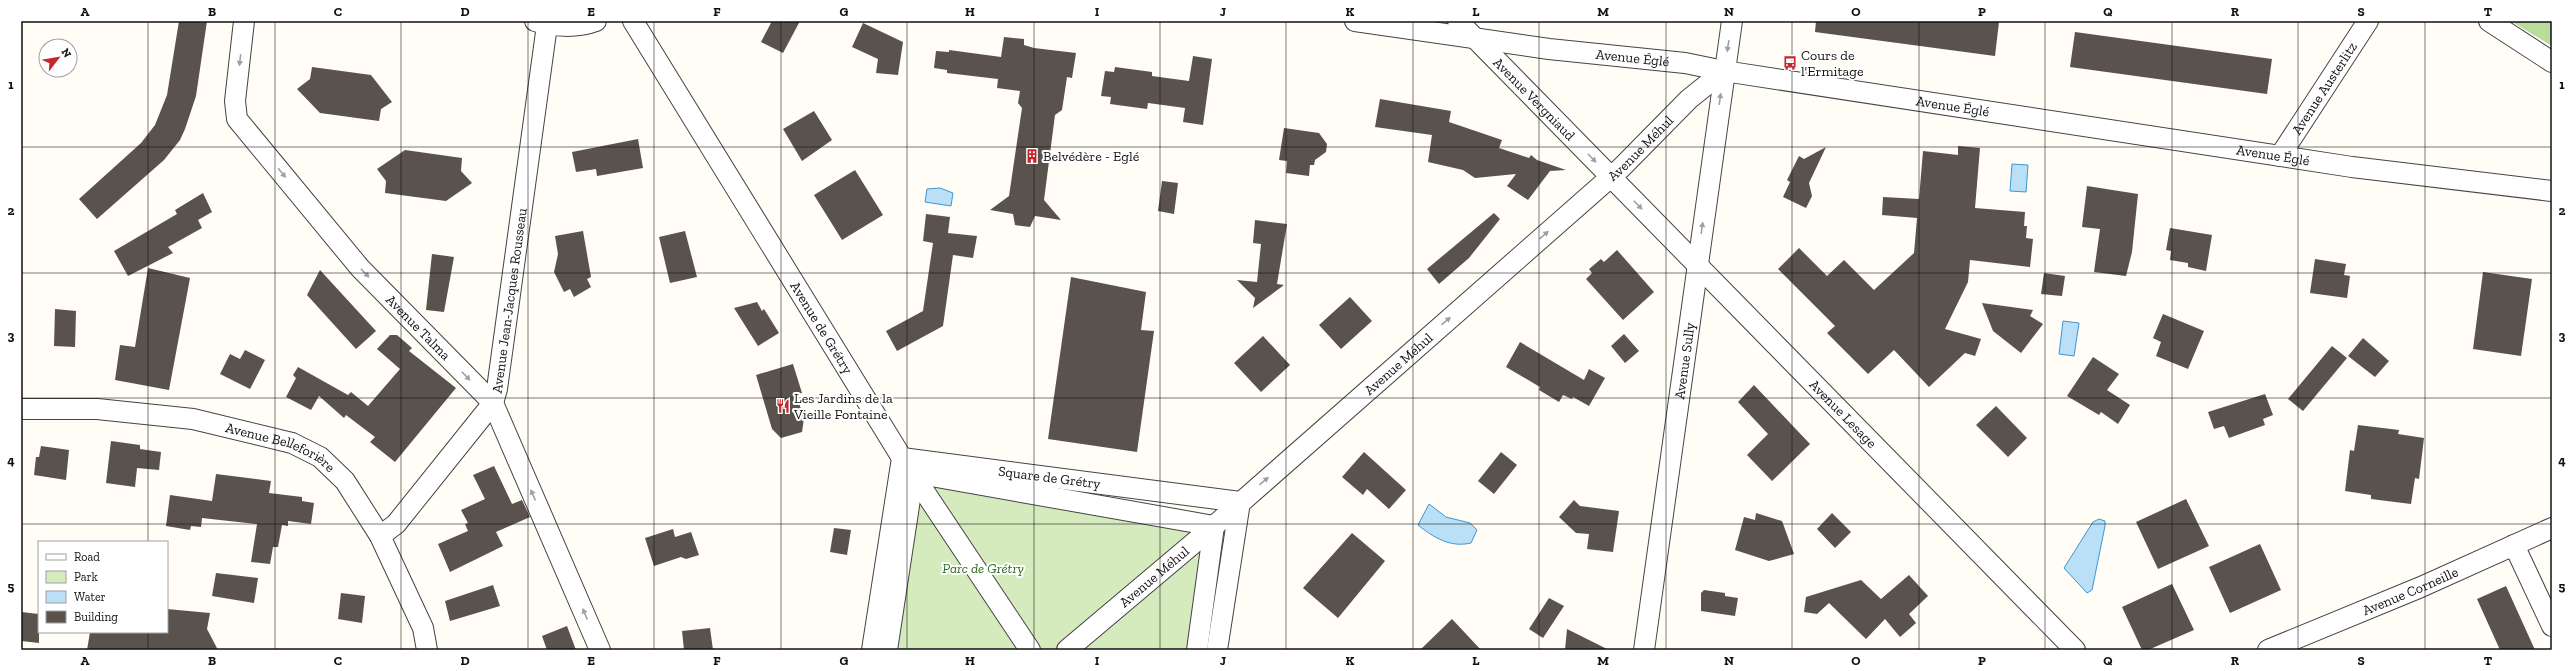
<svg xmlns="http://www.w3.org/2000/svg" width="2573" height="671" viewBox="0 0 2573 671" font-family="'Zilla Slab',serif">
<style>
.green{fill:#d5ebbd}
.forest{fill:#b9dc9c}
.water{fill:#b9e0f7;stroke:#3f96cf}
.building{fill:#5a524d}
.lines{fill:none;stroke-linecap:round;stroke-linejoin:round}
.street-casing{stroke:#444;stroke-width:22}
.street{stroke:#fff;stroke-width:20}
.oneway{fill:#a0a0a0}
.grid{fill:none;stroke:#111;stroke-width:1;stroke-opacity:0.55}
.labels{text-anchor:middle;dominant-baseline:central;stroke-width:4;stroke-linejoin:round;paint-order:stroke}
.poi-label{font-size:14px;fill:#111;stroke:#fff;text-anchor:start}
.street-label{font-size:14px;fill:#111;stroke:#fff}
.park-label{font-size:14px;font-style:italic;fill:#2f6b1f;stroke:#fff}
.neatline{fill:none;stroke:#111;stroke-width:1.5}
.grid-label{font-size:13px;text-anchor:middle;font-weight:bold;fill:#111}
</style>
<rect width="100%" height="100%" fill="#fffdf5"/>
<path class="green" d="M914,473l300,53 -17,124h-310z"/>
<path class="forest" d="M2511,21h41v25z"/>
<path class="water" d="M2012,164l16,1 -2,27 -16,-1z
M940,188l13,5 -2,13 -26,-4 2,-13z
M2063,321l16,2 -5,33 -15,-2z
M1429,504l17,13 24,6 7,7 -6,13c-21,5 -38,-6 -53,-18z
M2099,519l6,2v5l-13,64 -5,3 -23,-25 29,-46z"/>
<path class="building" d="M179,21h28l-11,75 -11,33 -5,11 -16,20 -67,59 -18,-20 62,-56 14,-18 12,-30z
M772,21h28l-17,32 -22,-11z
M1816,21h174l9,1 -4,34 -180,-24z
M863,23l40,19 -5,33 -22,-2 2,-14 -26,-12z
M2075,32l197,27 -5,35 -197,-27z
M1004,37l20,2v6l10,3 42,5 -4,25 -5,-1 -5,33 -7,5 -11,85 17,20 -26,-4 -5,11 -15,-2 -2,-11 -23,-4 19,-14 13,-88 -4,-5 2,-12 -23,-3 1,-9 -51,-6v-3l-13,-2 2,-17 13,1v-2l52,7z
M1193,56l19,3 -9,66 -20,-3 2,-14 -37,-5 -1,6 -37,-5 1,-7 -10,-1 4,-25 9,1 1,-5 37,5v4l37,5z
M312,67l59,8 21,27 -11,7 -2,12 -59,-8 -23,-24 13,-10z
M1380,99l71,12 -2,11 53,18 -3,8 30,10 2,-3 6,5 29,10 -16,1 -22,29 -21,-14 9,-12 -41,4 -12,-8 -35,-8 4,-27 -57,-8z
M814,111l18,29 -30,21 -19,-32z
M1284,128l35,5 8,11 -1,8 -11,8 -1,5h-4l-1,11 -23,-3 1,-12 -8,-1z
M638,139l5,29 -46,8 -1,-7 -20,3 -4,-20z
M1958,146l22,2 -5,60 50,4 -1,14h3l-1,12 7,1 -3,28 -60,-7 -2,22 -23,47 36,10 -6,17 -10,-3 -36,34 -35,-37 -26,24 -41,-41 8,-7 -57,-57 21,-21 28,28 17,-16 30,30 40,-37 3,-35 -35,-3 1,-18 36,2 4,-48 35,4z
M1826,147l-17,36 3,13 -6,12 -23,-11 7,-15 -3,-2 12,-24 5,3z
M405,150l57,8 -1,13 11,12 -26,18 -61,-8 1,-12 -9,-12z
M855,170l28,45 -41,25 -28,-45z
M1162,181l16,2 -4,31 -16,-3z
M2087,186l51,8 -6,58 -6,24 -32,-4 6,-43 -18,-2z
M203,193l9,19 -14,8 4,8 -34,19 5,6 -45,23 -14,-25 63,-37 -2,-4z
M1494,213l6,6 -31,39 -30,26 -12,-15z
M926,214l24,3 -2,16 29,3 -4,22 -20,-3 -10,71 -46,25 -11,-20 37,-20 10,-68 -10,-2z
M1255,220l32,4 -10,60 7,1 -31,23 2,-10 -18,-18 20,2 4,-38 -8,-1z
M2170,228l42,7 -6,36 -18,-4v-4l-18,-3 1,-9 -5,-1z
M583,231l8,46 -4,2 4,8 -17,10 -4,-8 -6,3 -10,-20 4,-18 -3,-18z
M685,231l12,46 -27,6 -11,-46z
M1617,250l37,42 -31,28 -37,-41 6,-6 -3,-4 12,-10 3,3z
M432,254l22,3 -10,55 -18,-2z
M2315,259l31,5 -2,11 6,1 -3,22 -37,-5z
M148,268l42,10 -21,112 -54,-10 5,-35 15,2z
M320,270l56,61 -20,18 -49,-54z
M2483,272l49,7 -11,77 -48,-7z
M2044,273l21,3 -3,20 -21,-2z
M1071,277l75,15 -5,38 13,1 -17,121 -89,-13z
M1350,297l22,24 -31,28 -22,-24z
M757,302l5,9 2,-2 15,24 -21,13 -24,-38z
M1982,303l51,7 -3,6 13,8 -22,29 -28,-22z
M55,309l21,2 -1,36 -21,-1z
M2163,314l41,17 -16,38 -32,-13 5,-14 -8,-4z
M1624,334l15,17 -14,12 -14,-17z
M390,335h7l15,13 -3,3 47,37 -61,74 -25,-20 5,-5 -29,-22 -2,3 -25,-22 -8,14 -25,-13 10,-19 -3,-3 5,-8 50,28 3,-3 17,14 32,-37 -23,-20z
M1263,336l27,29 -29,27 -27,-29z
M2363,338l26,23 -14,16 -27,-21z
M1520,342l64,38 5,-11 16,9 -16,28 -16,-9 -1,2 -9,-4 -4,7 -20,-12 1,-3 -34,-20z
M2332,346l15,12 -44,53 -15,-12z
M245,350l20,10 -15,29 -30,-15 10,-20 10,5z
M2093,357l26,17 -12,16 23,15 -12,19 -17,-12 -2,3 -32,-19z
M793,364l9,29 -6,1 8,24 -2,14 -21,6 -9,-9 -16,-54z
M1754,385l56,59 -38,37 -25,-26 21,-21 -30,-32z
M2265,394l8,21 -10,4 2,6 -36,13 -5,-12 -10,3 -6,-17z
M1996,406l31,32 -19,19 -32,-32z
M2358,425l41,5 -1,4 26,4 -5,41 -4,-1 -4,26 -40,-5v-4l-26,-4 5,-41 4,1z
M111,441l29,4v4l21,3 -2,18 -22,-2 -2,19 -29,-4z
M41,446l28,4 -3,30 -32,-5 2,-18h3z
M1364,452l42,38 -17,19 -22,-20 -4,6 -21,-18z
M1501,452l16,13 -23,29 -16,-13z
M494,466l18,38 10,-4 8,17 -34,15 7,14 -53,26 -12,-28 30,-13 -3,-7 3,-1 -7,-13 24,-11 -12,-24z
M216,474l55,7 -2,12 33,4v4l12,2 -3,21 -23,-3v5l-6,-1 -4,22h-5l-3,17 -19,-2 6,-38 -55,-6 -1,9 -10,-1 -1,4 -24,-4 4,-31 42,6z
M2186,499l23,47 -51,23 -22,-47z
M1574,500l6,6 39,5 -6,41 -26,-3 2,-15 -13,-1 -17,-16z
M1756,513l26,8 12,33 -25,7 -34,-11 9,-33 11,3z
M1832,513l19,19 -16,16 -18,-19z
M834,528l17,2 -4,25 -17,-3z
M673,529l2,8 16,-5 8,23 -13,4 -5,-2 -27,9 -9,-28z
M1352,533l33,28 -47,57 -35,-30z
M2260,544l21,46 -51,23 -21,-46z
M216,573l42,5 -4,25 -42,-7z
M1909,575l19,21 -19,18 7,9 -16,14 -15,-18 -19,20 -37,-36 -12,11 -13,-2 2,-15 55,-17 20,19z
M2172,584l22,46 -46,20h-6l-20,-43z
M493,585l7,21 -50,15 -5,-20z
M2506,586l29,64h-35l-23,-51z
M1704,590l21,3v3l13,2 -3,18 -34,-5v-18z
M341,593l24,3 -3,27 -24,-4z
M1549,598l15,8 -21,32 -14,-9z
M167,609l43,4 -3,16 11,21h-131l3,-18h77z
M21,612l18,2v29l-18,-2z
M1452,619l29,31h-61z
M567,626l9,24h-29l-5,-14z
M710,628l3,22h-29l-2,-19z
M1567,629l42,21h-44z"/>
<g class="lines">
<defs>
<g id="street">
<path id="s1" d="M244,21l-9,80 2,18 123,149 133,135 107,247"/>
<path d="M535,21c17,6 43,7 61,0"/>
<path id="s2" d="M633,21l269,437 128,192"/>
<path id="s3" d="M1355,21l194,28 136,14 39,8 628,96 200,24"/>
<path id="s4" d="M1458,21l617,629"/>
<path d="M2489,21l63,41"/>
<path id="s5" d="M2280,156l88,-135"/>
<path id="s6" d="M21,409h76l96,10 99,24 28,14 25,24 35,55 43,92 4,22"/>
<path id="s7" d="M380,536l16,-12 97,-121 4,-14 50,-364"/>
<path d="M2514,545l38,81"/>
<path id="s8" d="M872,650l30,-192 338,44 -23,148"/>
<path d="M887,650l27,-177 300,53"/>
<path id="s9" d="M1067,650l147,-124 407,-358 68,-69 35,-28"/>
<path d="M1197,650l17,-124"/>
<path id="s10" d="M1644,650l88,-629"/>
<path id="s11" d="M2268,650l153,-63 131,-59"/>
</g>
</defs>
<use href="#street" class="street-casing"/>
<use href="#street" class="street"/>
</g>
<defs><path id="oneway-solid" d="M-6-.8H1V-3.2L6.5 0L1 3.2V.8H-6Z"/></defs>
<g class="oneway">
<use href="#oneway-solid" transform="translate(1728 46) rotate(99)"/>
<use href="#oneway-solid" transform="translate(240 60) rotate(97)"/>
<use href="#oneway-solid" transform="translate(1720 99) rotate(-82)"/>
<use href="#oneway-solid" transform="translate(1592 158) rotate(46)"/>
<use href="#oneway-solid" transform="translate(282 173) rotate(51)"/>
<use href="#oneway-solid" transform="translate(1638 205) rotate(46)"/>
<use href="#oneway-solid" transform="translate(1702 228) rotate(-82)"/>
<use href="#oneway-solid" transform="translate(1544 235) rotate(-41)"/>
<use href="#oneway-solid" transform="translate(365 273) rotate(46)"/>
<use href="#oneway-solid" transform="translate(1446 321) rotate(-41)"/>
<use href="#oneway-solid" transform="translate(466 376) rotate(46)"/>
<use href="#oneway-solid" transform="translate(1264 481) rotate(-41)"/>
<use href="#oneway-solid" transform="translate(533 495) rotate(-113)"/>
<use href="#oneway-solid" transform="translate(585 614) rotate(-113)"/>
</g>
<path class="grid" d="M148,21v521M275,21v629M401,21v629M528,21v629M654,21v629M781,21v629M907,21v629M1034,21v629M1160,21v629M1286,21v629M1413,21v629M1539,21v629M1666,21v629M1792,21v629M1919,21v629M2045,21v629M2172,21v629M2298,21v629M2425,21v629M21,147h2531M21,273h2531M21,398h2531M21,524h2531M148,632v18"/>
<defs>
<symbol id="bus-bare" viewBox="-9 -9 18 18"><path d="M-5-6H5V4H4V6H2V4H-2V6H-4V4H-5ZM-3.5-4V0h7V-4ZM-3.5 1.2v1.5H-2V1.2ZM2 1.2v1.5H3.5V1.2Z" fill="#c4262e" stroke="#fff" stroke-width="2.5" paint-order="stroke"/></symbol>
<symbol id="building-bare" viewBox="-9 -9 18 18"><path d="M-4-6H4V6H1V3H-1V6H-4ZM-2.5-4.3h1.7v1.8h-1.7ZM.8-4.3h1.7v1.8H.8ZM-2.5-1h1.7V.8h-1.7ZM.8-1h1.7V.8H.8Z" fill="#c4262e" stroke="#fff" stroke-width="2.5" paint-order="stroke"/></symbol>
<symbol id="restaurant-bare" viewBox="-9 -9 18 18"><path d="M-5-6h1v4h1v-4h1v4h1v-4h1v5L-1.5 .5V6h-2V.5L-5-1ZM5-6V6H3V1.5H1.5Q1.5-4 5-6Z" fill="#c4262e" stroke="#fff" stroke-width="2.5" paint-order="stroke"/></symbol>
</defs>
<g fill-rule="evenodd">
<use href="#bus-bare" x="1780" y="53" width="20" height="20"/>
<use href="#building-bare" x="1022" y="146" width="20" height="20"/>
<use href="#restaurant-bare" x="773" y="396" width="20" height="20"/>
</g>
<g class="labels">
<g class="poi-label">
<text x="1801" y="55">Cours de<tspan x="1801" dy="16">l'Ermitage</tspan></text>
<text x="1043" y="156">Belvédère - Eglé</text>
<text x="794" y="398">Les Jardins de la<tspan x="794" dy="16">Vieille Fontaine</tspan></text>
</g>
<g class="street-label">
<text stroke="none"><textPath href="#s3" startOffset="280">Avenue Églé</textPath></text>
<text stroke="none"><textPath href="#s5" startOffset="81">Avenue Austerlitz</textPath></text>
<text stroke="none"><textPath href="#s4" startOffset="109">Avenue Vergniaud</textPath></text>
<text stroke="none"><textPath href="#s3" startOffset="604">Avenue Églé</textPath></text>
<text stroke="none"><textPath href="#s9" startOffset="762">Avenue Méhul</textPath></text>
<text stroke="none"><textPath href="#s3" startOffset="928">Avenue Églé</textPath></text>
<text stroke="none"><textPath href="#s7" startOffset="279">Avenue Jean-Jacques Rousseau</textPath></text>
<text stroke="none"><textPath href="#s2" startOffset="360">Avenue de Grétry</textPath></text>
<text stroke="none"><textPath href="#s1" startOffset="375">Avenue Talma</textPath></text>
<text stroke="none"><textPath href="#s10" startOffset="292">Avenue Sully</textPath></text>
<text stroke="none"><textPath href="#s9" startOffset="438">Avenue Méhul</textPath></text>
<text stroke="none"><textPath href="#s4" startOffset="550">Avenue Lesage</textPath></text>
<text stroke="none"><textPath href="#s6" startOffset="265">Avenue Belleforière</textPath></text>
<text stroke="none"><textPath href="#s8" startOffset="343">Square de Grétry</textPath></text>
<text stroke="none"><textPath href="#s9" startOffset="114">Avenue Méhul</textPath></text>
<text stroke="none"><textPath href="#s11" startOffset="154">Avenue Corneille</textPath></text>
</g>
<g class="park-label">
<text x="983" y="568">Parc de Grétry</text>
</g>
</g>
<rect width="2573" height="671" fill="none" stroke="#ffffff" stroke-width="44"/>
<rect x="38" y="541" width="130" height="92" fill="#ffffff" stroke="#a0a0a0"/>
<rect x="46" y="554" width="20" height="6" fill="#ffffff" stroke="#a0a0a0"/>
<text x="74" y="561" font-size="12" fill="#111111">Road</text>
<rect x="46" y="571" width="20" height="12" fill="#d5ebbd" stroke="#a0a0a0"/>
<text x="74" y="581" font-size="12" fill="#111111">Park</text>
<rect x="46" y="591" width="20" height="12" fill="#b9e0f7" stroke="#a0a0a0"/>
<text x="74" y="601" font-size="12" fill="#111111">Water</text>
<rect x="46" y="611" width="20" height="12" fill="#5a524d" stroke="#a0a0a0"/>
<text x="74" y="621" font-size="12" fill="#111111">Building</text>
<g transform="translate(58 58) rotate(59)"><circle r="19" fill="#ffffff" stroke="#a0a0a0"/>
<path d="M0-3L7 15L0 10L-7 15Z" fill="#c4262e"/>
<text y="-6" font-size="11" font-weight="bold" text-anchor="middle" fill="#111111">N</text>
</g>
<rect x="22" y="22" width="2529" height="627" class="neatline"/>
<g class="grid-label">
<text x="85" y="16">A</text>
<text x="212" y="16">B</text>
<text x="338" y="16">C</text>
<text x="465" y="16">D</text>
<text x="591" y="16">E</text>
<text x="717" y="16">F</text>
<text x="844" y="16">G</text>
<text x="970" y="16">H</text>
<text x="1097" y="16">I</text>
<text x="1223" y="16">J</text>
<text x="1350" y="16">K</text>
<text x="1476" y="16">L</text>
<text x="1603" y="16">M</text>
<text x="1729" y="16">N</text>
<text x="1856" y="16">O</text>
<text x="1982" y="16">P</text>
<text x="2108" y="16">Q</text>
<text x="2235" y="16">R</text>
<text x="2361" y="16">S</text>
<text x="2488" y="16">T</text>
<text x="11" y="89">1</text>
<text x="2562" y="89">1</text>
<text x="11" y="215">2</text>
<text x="2562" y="215">2</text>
<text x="11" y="340">3</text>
<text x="2562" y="340">3</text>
<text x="11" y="465">4</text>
<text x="2562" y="465">4</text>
<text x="11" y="591">5</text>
<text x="2562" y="591">5</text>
<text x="85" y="665">A</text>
<text x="212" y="665">B</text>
<text x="338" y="665">C</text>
<text x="465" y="665">D</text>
<text x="591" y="665">E</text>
<text x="717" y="665">F</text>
<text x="844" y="665">G</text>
<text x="970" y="665">H</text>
<text x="1097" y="665">I</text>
<text x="1223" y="665">J</text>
<text x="1350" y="665">K</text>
<text x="1476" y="665">L</text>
<text x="1603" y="665">M</text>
<text x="1729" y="665">N</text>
<text x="1856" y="665">O</text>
<text x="1982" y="665">P</text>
<text x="2108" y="665">Q</text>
<text x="2235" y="665">R</text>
<text x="2361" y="665">S</text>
<text x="2488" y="665">T</text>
</g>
</svg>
